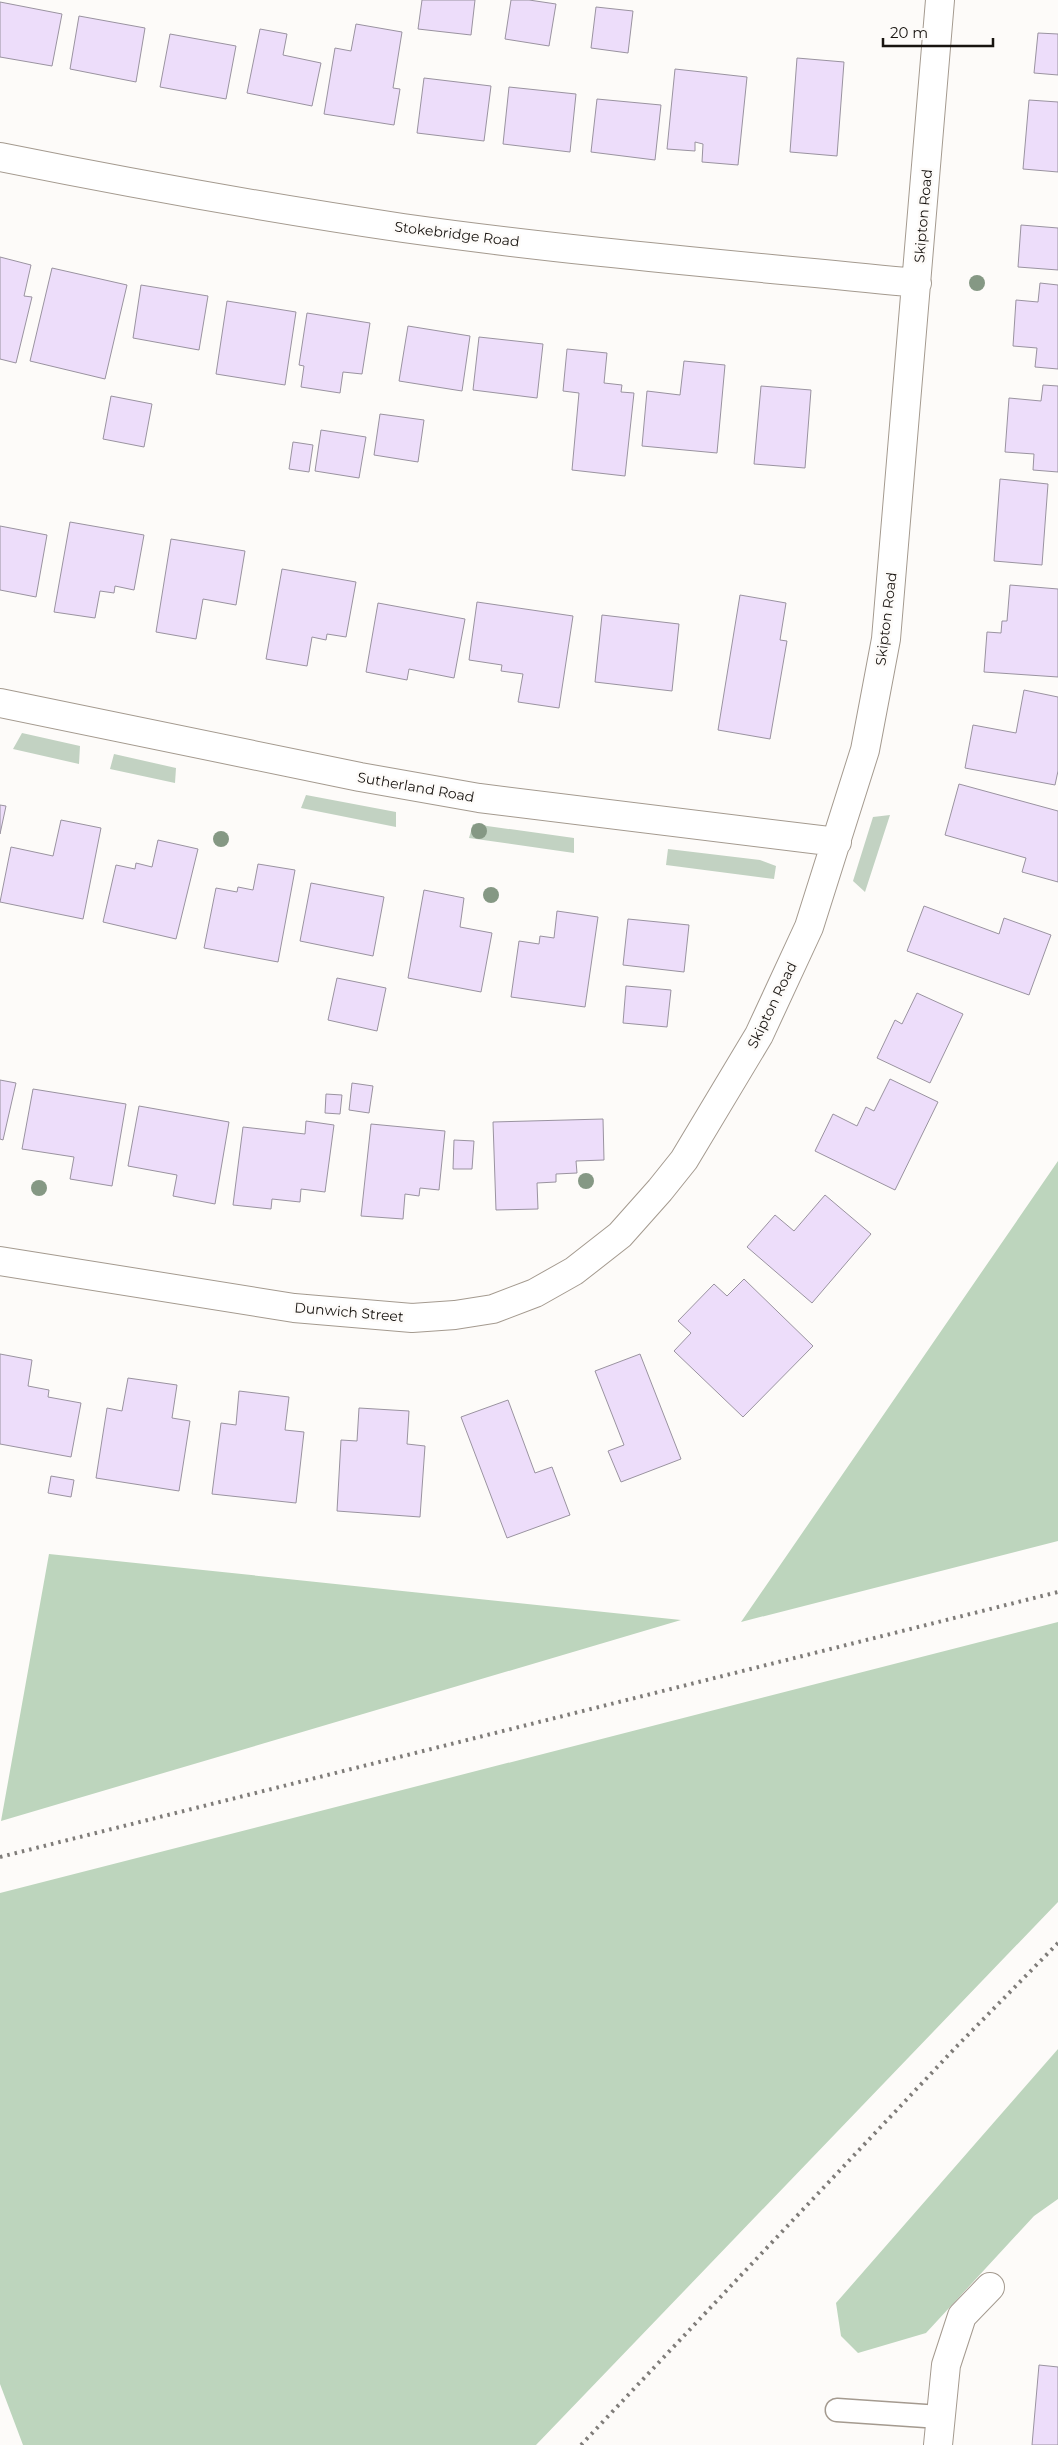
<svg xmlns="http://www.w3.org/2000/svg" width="1058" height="2445" viewBox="0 0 1058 2445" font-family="Montserrat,sans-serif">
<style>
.green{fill:#c2d2c2}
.forest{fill:#bdd5bd}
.building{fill:#edddfa;stroke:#9a93a0}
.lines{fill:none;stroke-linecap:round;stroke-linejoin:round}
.service-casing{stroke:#a49a8f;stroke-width:25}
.minor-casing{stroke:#a49a8f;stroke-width:30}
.service{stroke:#fff;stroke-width:22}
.minor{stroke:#fff;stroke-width:28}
.rail{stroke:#7f7c79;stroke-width:4;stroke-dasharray:2.5 5;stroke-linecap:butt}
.tree{fill:#859884}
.labels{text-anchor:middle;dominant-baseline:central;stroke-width:5;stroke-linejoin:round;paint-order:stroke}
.street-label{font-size:14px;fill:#181410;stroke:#fdfbf9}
</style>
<rect width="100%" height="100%" fill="#fdfbf9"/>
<path class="green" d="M22,733l58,13 -1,18 -66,-15z
M114,754l62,14 -1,15 -65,-14z
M306,795l90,17v15l-95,-19z
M890,815l-25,77 -12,-11 20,-64z
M473,824l101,14v15l-105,-15z
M668,849l92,11 16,6 -2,13 -108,-14z"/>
<path class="forest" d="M1058,1161v380l-317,81z
M49,1554l632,66 -680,201z
M1058,1622v280l-522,543h-513l-23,-61v-491z
M1058,2049v150l-24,17 -108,117 -68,20 -17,-17 -5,-33z"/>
<path class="building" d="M422,0h53l-4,35 -53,-6z
M511,0h18l27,4 -7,42 -44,-7z
M0,2l62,12 -10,52 -52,-9z
M596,7l37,4 -5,42 -37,-5z
M79,16l66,12 -9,54 -66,-13z
M356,24l46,8 -9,56 7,1 -6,36 -70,-11 11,-66 16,3z
M260,29l27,5 -4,21 38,8 -9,43 -65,-13z
M1038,33l20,1v41l-24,-2z
M170,34l66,12 -10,53 -66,-12z
M797,58l47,4 -7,94 -47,-4z
M675,69l72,8 -9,88 -36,-3 1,-18 -8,-2v9l-28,-2z
M424,78l67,8 -7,55 -67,-8z
M509,87l67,7 -6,58 -67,-8z
M597,99l64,6 -6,55 -64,-8z
M1029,100l29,2v70l-35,-3z
M1021,225l37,3v42l-40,-3z
M0,257l31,8 -7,31 8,1 -16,66 -16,-4z
M52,268l75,17 -22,94 -75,-18z
M1040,283l18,2v84l-23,-2 2,-19 -24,-2 3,-46 22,2z
M141,285l67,11 -9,54 -66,-12z
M227,301l69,11 -11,73 -69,-11z
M307,313l63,10 -8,51 -19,-2 -3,21 -39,-6 3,-21 -5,-1z
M408,326l62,10 -8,55 -63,-10z
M479,337l64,7 -6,54 -64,-8z
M567,349l40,4 -3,30 18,2 -1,7 13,1 -9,83 -53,-6 7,-77 -16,-2z
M684,361l41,4 -8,88 -75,-7 5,-55 33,4z
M1043,385l15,1v86l-25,-2 1,-16 -29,-2 4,-54 32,3z
M761,386l50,4 -6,78 -51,-4z
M111,396l41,8 -8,43 -41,-8z
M380,414l44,6 -6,42 -44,-7z
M321,430l45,7 -7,41 -44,-7z
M293,442l20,3 -4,27 -20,-3z
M1000,479l48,5 -6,81 -48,-4z
M70,522l74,13 -10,55 -19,-4 -1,7 -14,-2 -5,27 -41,-6z
M0,526l47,9 -11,62 -36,-7z
M171,539l74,12 -9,54 -33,-6 -7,40 -40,-7z
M282,569l74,13 -10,55 -19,-3 -1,6 -14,-3 -5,29 -41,-7z
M1010,585l48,4v88l-74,-5 3,-40 14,1 1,-12h5z
M740,595l46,8 -6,37 7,1 -17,98 -52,-9z
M477,602l96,14 -14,92 -41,-6 5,-28 -22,-3 1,-6 -33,-5z
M378,603l87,16 -11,59 -45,-9 -2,11 -41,-8z
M602,615l77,9 -7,67 -77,-9z
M1024,690l34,7v74l-3,14 -90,-17 8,-43 43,8z
M959,784l99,27v71l-36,-10 4,-14 -81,-23z
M0,805l6,1 -6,28z
M61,820l40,8 -18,91 -83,-17 11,-55 42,9z
M158,840l40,9 -22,90 -73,-17 13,-57 19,4 1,-6 16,4z
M258,864l37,6 -17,92 -74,-14 12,-60 21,4 1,-5 15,3z
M311,883l73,14 -11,59 -73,-15z
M424,890l40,8 -4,29 32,6 -11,59 -73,-14z
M924,906l75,28 5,-16 47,17 -22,60 -122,-44z
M557,911l41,6 -13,90 -74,-10 8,-56 20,3 1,-8 14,2z
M628,919l61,6 -5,47 -61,-7z
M337,978l49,10 -9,43 -49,-11z
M626,986l45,4 -4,37 -44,-4z
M917,993l46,21 -33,69 -53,-25 18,-38 7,4z
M890,1079l48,23 -43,88 -80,-39 18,-37 24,12 9,-19 8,4z
M0,1080l16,3 -13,57 -3,-1z
M352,1083l21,3 -4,27 -20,-3z
M33,1089l93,15 -14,82 -42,-7 4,-22 -52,-8z
M326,1094l16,1 -2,19 -15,-1z
M139,1106l90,16 -14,82 -42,-8 4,-21 -49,-9z
M603,1119l1,41 -28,1 1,12 -21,1v8l-19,1 1,26 -42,1 -3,-88z
M306,1121l28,4 -9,67 -24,-3 -1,13 -28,-3 -1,10 -38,-4 10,-78 62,7z
M371,1124l74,7 -6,59 -19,-2 -1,8 -14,-2 -2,25 -42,-3z
M454,1140l20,1 -2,28h-19z
M825,1195l46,39 -59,69 -65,-56 28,-32 19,16z
M744,1279l69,67 -70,71 -69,-66 17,-18 -13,-12 36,-37 13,12z
M0,1354l32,6 -4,26 21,4 -1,7 33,6 -10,54 -71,-13z
M640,1354l41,105 -60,23 -13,-31 16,-6 -29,-74z
M128,1378l49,7 -5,33 18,3 -11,70 -83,-13 11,-70 15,3z
M239,1391l50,6 -4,33 19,2 -8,71 -84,-9 9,-71 15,2z
M508,1400l27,73 17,-6 18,48 -63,23 -46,-121z
M359,1408l50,3 -2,33 18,2 -5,71 -83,-6 4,-71 16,1z
M51,1476l23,4 -3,17 -23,-4z
M1039,2365l19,2v78h-26z"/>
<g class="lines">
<defs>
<path id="service" d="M837,2410l103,7"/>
<path id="minor" d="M0,157c134,27 268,51 403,71 171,24 343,38 514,55
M0,703l360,74 119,21 358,44
M0,1261l294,47 118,10 43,-3 38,-6 42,-16 39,-22 46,-36 40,-45 24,-30 75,-125 50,-108 56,-177 21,-111 54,-639
M938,2445l8,-80 16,-49 28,-29"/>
</defs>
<use href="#service" class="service-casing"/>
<use href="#minor" class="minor-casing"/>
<use href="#service" class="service"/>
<use href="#minor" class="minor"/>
<path class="rail" d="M0,1857l1058,-265
M581,2445l377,-400 100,-102"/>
</g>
<g class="tree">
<circle cx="977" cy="283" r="8"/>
<circle cx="479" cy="831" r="8"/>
<circle cx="221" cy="839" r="8"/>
<circle cx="491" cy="895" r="8"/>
<circle cx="586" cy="1181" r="8"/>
<circle cx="39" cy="1188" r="8"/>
</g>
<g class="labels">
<g class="street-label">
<text transform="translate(923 216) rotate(-85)">Skipton Road</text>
<text transform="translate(457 234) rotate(7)">Stokebridge Road</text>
<text transform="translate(886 619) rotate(-83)">Skipton Road</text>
<text transform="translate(416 787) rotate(10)">Sutherland Road</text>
<text transform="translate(772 1005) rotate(-64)">Skipton Road</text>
<text transform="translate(349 1312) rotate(5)">Dunwich Street</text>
</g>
</g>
<path d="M883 38v8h110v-8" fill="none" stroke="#181410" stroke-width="2.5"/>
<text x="890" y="38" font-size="15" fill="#181410" stroke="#fdfbf9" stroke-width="4" paint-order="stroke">20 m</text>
</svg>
